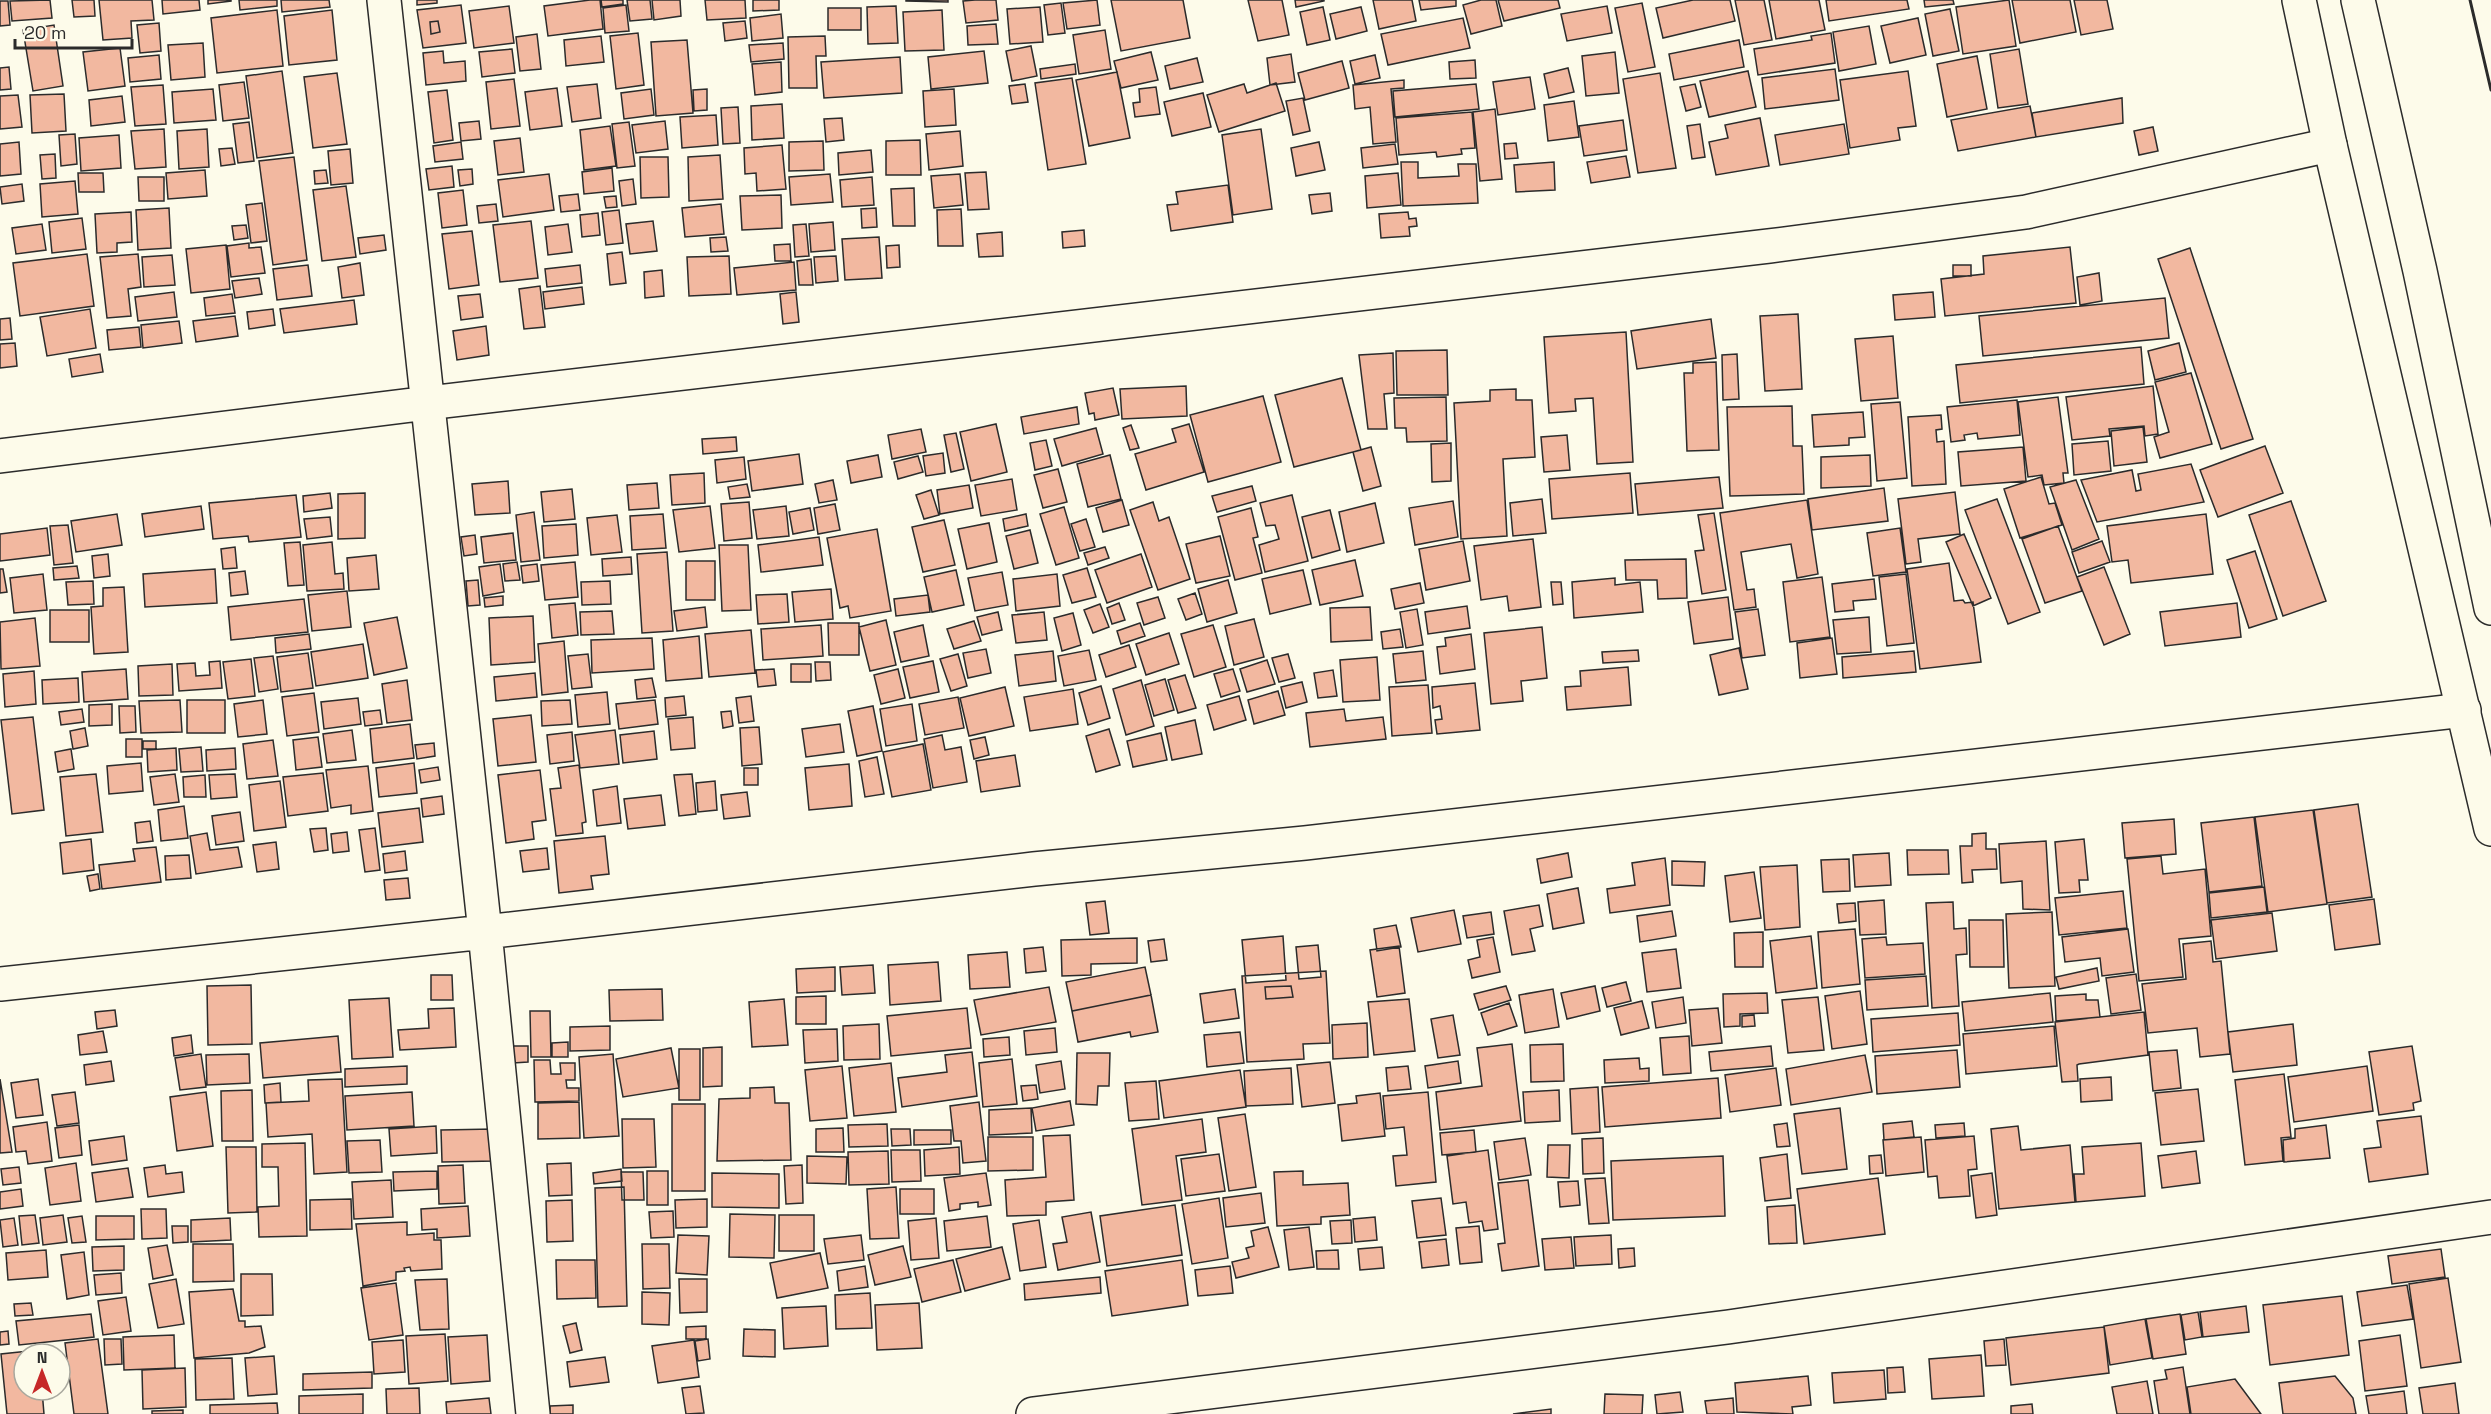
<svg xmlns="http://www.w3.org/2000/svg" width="2491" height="1414" viewBox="0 0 2491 1414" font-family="'Space Grotesk',sans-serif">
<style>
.building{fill:#f2b8a0;stroke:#2b2b2b;stroke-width:1.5;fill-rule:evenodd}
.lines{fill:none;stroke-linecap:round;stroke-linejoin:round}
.street-casing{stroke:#2b2b2b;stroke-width:36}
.highway-casing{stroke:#2b2b2b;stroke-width:36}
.street{stroke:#fdfbea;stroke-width:33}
.highway{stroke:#fdfbea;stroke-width:33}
.wall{stroke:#2b2b2b;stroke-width:3}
</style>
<rect width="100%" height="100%" fill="#fdfbea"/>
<path class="building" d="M50,0l2,18 -40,3 -2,-20z
M72,0h22l1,16 -21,1z
M99,0h53l2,20 -23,1 1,17 -29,2z
M162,0h37l1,10 -37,4z
M208,0h23v1l-23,3z
M239,0h38v6l-37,4z
M281,0h48l1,7 -48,5z
M417,0h20v3l-20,2z
M590,0h10l3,29 -55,7 -4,-30z
M601,0h22v4l-21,3z
M627,0h23l2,19 -22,2z
M652,0h28l1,16 -27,4z
M705,0h40l1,18 -39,2z
M753,0h26v10l-26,1z
M906,0h42v2l-42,-1z
M975,0h21l2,20 -32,3 -3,-22z
M1097,0l3,25 -33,4 -4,-26z
M1111,0h72l7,38 -69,13z
M1248,0h34l7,35 -31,6z
M1295,0h29v1l-28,6z
M1373,0h39l4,21 -37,8z
M1419,0h37v6l-35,4z
M1481,0h15l6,26 -31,8 -8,-29z
M1498,0h60l2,8 -56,13z
M1693,0h37l5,21 -72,17 -7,-30z
M1735,0h29l8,40 -28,5z
M1769,0h50l6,30 -49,9z
M1826,0h81l2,9 -80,12z
M1924,0h29l1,4 -29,3z
M2009,0l7,46 -53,8 -7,-47z
M2012,0h58l6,32 -56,11z
M2074,0h33l6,29 -32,6z
M0,1h8l2,24 -10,1z
M1061,3l4,30 -17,2 -4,-30z
M1642,3l13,64 -27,5 -13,-64z
M461,5l5,38 -43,5 -6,-38zM438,21l2,11 -9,2 -1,-12z
M626,5l3,26 -24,2 -2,-25z
M509,6l5,37 -40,5 -5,-37z
M896,6l2,37 -30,1 -1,-37z
M1607,6l5,27 -45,8 -6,-27z
M1040,7l3,35 -33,2 -3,-35z
M1323,7l7,33 -23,5 -7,-33z
M1361,7l6,24 -31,8 -6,-25z
M828,8h33v22h-33z
M1950,9l9,42 -26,5 -8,-42z
M277,10l6,56 -66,7 -6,-55z
M332,10l5,50 -48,5 -5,-49z
M942,10l2,40 -39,1 -2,-39z
M781,14l2,24 -31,3 -2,-23z
M1463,18l7,30 -82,17 -7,-31z
M1918,18l8,37 -36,8 -9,-37z
M438,21l2,11 -9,2 -1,-12z
M745,21l2,17 -22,3 -2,-18z
M159,23l2,28 -21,2 -3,-28z
M996,24l2,20 -30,1 -1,-19z
M54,25l9,61 -30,5 -10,-61z
M1869,26l7,38 -37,7 -6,-39z
M1105,30l6,39 -32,5 -6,-39z
M638,33l6,52 -28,4 -6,-53z
M1831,33l4,30 -77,12 -4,-26 58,-9 -1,-4z
M537,34l4,35 -21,2 -4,-34z
M601,36l3,26 -38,4 -2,-26z
M825,36l1,20h-10l1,32h-28l-1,-51z
M687,40l6,73 -37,3 -5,-74z
M1739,40l5,27 -70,13 -5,-26z
M203,43l2,34 -34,3 -3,-35z
M783,43l1,16 -33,3 -2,-17z
M1031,46l6,30 -25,5 -6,-30z
M120,48l5,38 -37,5 -5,-39z
M512,49l3,24 -33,4 -3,-25z
M2019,49l9,55 -30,4 -8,-54z
M443,51l1,12 21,-2 1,20 -40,4 -3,-32z
M984,51l4,32 -57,6 -3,-32z
M1151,52l7,28 -37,8 -7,-27z
M1615,52l4,41 -33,3 -4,-40z
M1291,54l4,28 -25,3 -3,-27z
M159,55l2,24 -31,3 -2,-24z
M1375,55l5,23 -25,6 -5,-23z
M1977,56l10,53 -40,8 -10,-53z
M900,57l2,36 -78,5 -3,-36z
M1197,58l6,24 -33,7 -5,-23z
M1475,60l1,18 -26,1 -1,-17z
M1342,61l7,27 -44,12 -7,-27z
M781,62l1,30 -27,3 -3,-31z
M1075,64l1,10 -35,5 -1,-10z
M9,67l2,22 -11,1v-22z
M1568,68l6,24 -25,6 -5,-24z
M1835,69l4,31 -74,9 -3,-31z
M282,71l11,82 -36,5 -11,-82z
M1748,71l8,36 -47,10 -9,-36z
M1908,71l8,55 -18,2 2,12 -50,8 -10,-68z
M1117,72l13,66 -41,8 -13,-66z
M337,73l10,71 -34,4 -9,-71z
M1660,73l16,95 -38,5 -15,-94z
M1530,77l5,32 -37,6 -5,-33z
M1072,78l14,86 -38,6 -13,-87z
M514,79l6,47 -29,3 -5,-47z
M1404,80v8l-13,1 5,53 -23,2 -3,-37 -15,2 -2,-24z
M244,82l5,36 -26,3 -4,-36z
M1276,83l9,28 -66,21 -12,-37 37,-11 3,9z
M597,84l4,34 -29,4 -5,-35z
M1025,84l3,18 -16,2 -3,-18z
M1476,84l3,25 -84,8 -2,-26z
M1695,84l6,23 -15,4 -6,-24z
M163,85l3,39 -31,2 -4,-39z
M1156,87l4,27 -25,3 -2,-14 7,-1 -1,-13z
M557,88l5,38 -32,4 -5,-38z
M213,89l3,31 -42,3 -2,-31z
M651,89l3,26 -30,4 -3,-26z
M707,89v21l-13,1 -1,-21z
M954,89l2,36 -31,2 -2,-36z
M447,90l6,50 -19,3 -6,-51z
M1203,93l8,34 -39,9 -8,-34z
M64,94l2,37 -34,2 -2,-38z
M18,95l4,32 -22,2v-33z
M122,96l3,26 -34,4 -2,-26z
M1303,98l7,33 -17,4 -7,-34z
M2122,98l1,25 -87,14 -4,-24z
M1574,101l5,36 -31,4 -4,-36z
M782,104l2,34 -32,2 -1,-34z
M2030,106l6,31 -78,14 -7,-31z
M738,107l2,36 -17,1 -2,-36z
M1495,109l7,70 -22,2 -7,-69z
M1472,112l3,36 -14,1 1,5 -25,3 -1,-5 -37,3 -3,-37z
M716,115l2,30 -36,3 -2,-31z
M842,118l2,22 -18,2 -2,-23z
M1760,118l9,48 -53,9 -7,-33 19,-4 -3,-13z
M1623,120l4,30 -43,6 -5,-30z
M479,121l2,18 -20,2 -2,-18z
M665,121l3,28 -32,4 -4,-28z
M249,122l5,39 -16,2 -5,-39z
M629,122l6,44 -18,2 -5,-44z
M1700,124l5,33 -13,2 -5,-33z
M1844,124l5,30 -69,11 -5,-30z
M610,126l6,40 -32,4 -4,-40z
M2153,127l5,24 -19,4 -5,-24z
M164,129l2,38 -31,2 -4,-38z
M207,129l2,38 -30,2 -2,-38z
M1261,129l11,80 -39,6 -11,-80z
M960,131l3,35 -34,4 -3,-36z
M75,134l2,30 -16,2 -2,-31z
M119,135l2,33 -40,3 -2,-33z
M520,138l4,34 -26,3 -4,-34z
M920,140l1,35h-35v-34z
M823,141l1,29 -35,1v-29z
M19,142l2,32 -21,2v-32z
M461,142l2,17 -28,3 -2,-16z
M1319,142l6,28 -29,6 -5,-28z
M1516,143l2,15 -13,1 -1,-15z
M1395,144l3,20 -35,4 -2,-20z
M782,145l4,44 -29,2 -1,-18 -11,1 -1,-26z
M232,148l3,16 -14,2 -2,-17z
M350,149l3,34 -22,2 -3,-34z
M871,150l2,22 -34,3 -1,-22z
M55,154l1,24 -14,1 -2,-24z
M720,155l3,44 -34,2 -1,-44z
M1626,156l4,21 -39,6 -4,-21z
M294,157l13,103 -34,5 -14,-104z
M640,157h28l1,40 -28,1z
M1401,162h17v16l41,-2 -1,-12h18l2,39 -75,3z
M1554,162l1,28 -39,2 -2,-27z
M452,166l2,21 -25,3 -3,-21z
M612,168l2,23 -30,3 -2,-22z
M472,169l1,15 -13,2 -2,-16z
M205,170l2,26 -39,3 -2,-26z
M326,170l2,13 -13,1 -1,-13z
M986,172l3,37 -21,1 -3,-37z
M78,173h25l1,19h-25z
M1398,173l3,32 -34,3 -2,-32z
M549,174l5,36 -51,7 -5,-37z
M830,174l3,28 -42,3 -2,-28z
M960,174l3,31 -29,3 -3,-32z
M138,177h26v24h-25z
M872,177l2,28 -32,2 -2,-27z
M633,179l3,25 -14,2 -3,-25z
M75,181l3,33 -36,3 -2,-33z
M22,184l2,17 -22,3 -2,-17z
M1228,185l5,37 -62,9 -4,-26 11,-1 -2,-12z
M346,186l10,71 -34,4 -9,-71z
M914,188l1,38h-22l-2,-37z
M463,190l4,35 -25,3 -4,-35z
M1330,193l2,18 -20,3 -3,-19z
M578,194l2,16 -19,2 -2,-16z
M781,195l1,33 -40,2 -2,-34z
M616,196l1,11 -11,1 -2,-11z
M262,203l5,38 -16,2 -5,-38z
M496,204l2,17 -19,2 -2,-17z
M721,204l3,30 -39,3 -3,-29z
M169,208l2,40 -33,2 -2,-40z
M876,208l1,19 -15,1 -1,-19z
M961,209l2,37h-25l-1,-36z
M619,210l4,33 -17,2 -4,-33z
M131,212l1,30 -15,1v9l-20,1 -2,-39z
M1408,212l1,7 7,-1 1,8 -8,1 1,9 -29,2 -2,-24z
M598,213l2,22 -18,2 -2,-22z
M82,218l4,31 -34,4 -3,-31z
M531,221l7,57 -38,4 -7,-57z
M653,221l4,30 -27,3 -4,-30z
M833,222l2,28 -24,2 -2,-28z
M42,224l4,26 -30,4 -4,-26z
M568,224l4,28 -24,3 -3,-28z
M806,224l3,32 -14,1 -2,-32z
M246,225l2,13 -14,2 -2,-14z
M1084,230l1,16 -22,2 -1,-16z
M472,231l7,54 -30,4 -7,-55z
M1002,232l1,24 -24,1 -2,-23z
M384,235l2,15 -26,4 -2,-16z
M726,237l2,14 -17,1 -1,-14z
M879,237l3,41 -37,2 -3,-41z
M249,243v5l12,-1 4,26 -34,4 -4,-31z
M790,244l1,17h-16l-1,-16z
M226,245l4,44 -39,4 -5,-44z
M899,245l1,22 -13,1 -1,-22z
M2070,247l6,56 -131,13 -4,-37 43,-5 -1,-18z
M2190,248l63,191 -32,10 -63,-190z
M622,252l4,31 -16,2 -3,-31z
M87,254l7,52 -74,10 -7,-53z
M138,254l3,33 -13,2 3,27 -24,2 -7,-61z
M172,255l3,30 -31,2 -2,-30z
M729,256l2,38 -42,2 -2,-39z
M836,256l2,25 -22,2 -2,-26z
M811,259l2,26h-14l-2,-24z
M794,262l2,28 -59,5 -3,-27z
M360,263l4,32 -22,3 -4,-31z
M308,265l4,31 -35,4 -4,-31z
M580,265l2,18 -35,4 -2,-18z
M1953,265h18v11h-18z
M662,270l2,26 -19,2 -1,-26z
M2099,273l3,28 -22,4 -3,-28z
M259,278l3,16 -27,4 -3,-17z
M540,286l5,41 -21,2 -5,-40z
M582,287l2,17 -39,5 -2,-17z
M174,292l3,25 -39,4 -3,-24z
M796,292l3,30 -16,2 -3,-30z
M1933,292l2,25 -40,3 -2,-25z
M232,294l3,19 -29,3 -2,-18z
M480,294l3,23 -22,3 -3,-24z
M2165,298l4,40 -186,18 -4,-40z
M354,300l3,24 -73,9 -4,-24z
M90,309l6,39 -49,8 -7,-39z
M273,309l2,16 -26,4 -2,-17z
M1798,314l4,75 -37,2 -5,-75z
M235,316l3,20 -42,6 -3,-21z
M10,318l2,21 -12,1v-21z
M1711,319l5,39 -79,11 -6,-38z
M179,321l3,22 -39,5 -2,-23z
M486,326l3,29 -32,5 -4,-29z
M139,327l2,20 -32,3 -2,-20z
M1626,332l7,130 -36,2 -4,-66 -18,1 1,12 -27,2 -5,-76z
M1893,336l5,62 -37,3 -6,-62z
M15,343l2,23 -17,2v-24z
M2179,343l7,29 -31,8 -7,-29z
M2141,347l3,37 -184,19 -4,-38z
M1447,350l1,45h-51l-1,-44z
M1393,353l1,40 -10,1 3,35h-19l-9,-74z
M100,354l3,18 -31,5 -3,-18z
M1737,354l2,45 -16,1 -1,-45z
M1716,362l3,88 -32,1 -3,-78h9v-10z
M2191,373l21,71 -52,14 -6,-21 15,-5 -14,-50z
M1342,378l19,72 -67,17 -19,-72z
M1186,386l1,30 -65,3 -2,-30z
M2153,386l5,48 -13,2 -1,-10 -35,3 1,7 -38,4 -6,-43z
M1113,388l6,27 -24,5 -1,-7 -5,1 -4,-21z
M1516,389v11h16l3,57 -32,2 4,77 -46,3 -7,-136 36,-2v-11z
M1263,396l18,66 -73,20 -18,-67z
M1446,397l1,44 -40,1 -1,-14h-11l-1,-30z
M2058,397l10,76h-5l1,10 -20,2 -2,-10 -14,2 -10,-75z
M2017,400l3,35 -42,4 -1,-6 -13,2 1,5 -14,2 -4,-35z
M1900,402l7,76 -30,3 -6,-77z
M1792,406l1,40h9l2,48 -74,2 -3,-89z
M1077,407l2,17 -55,10 -3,-17z
M1863,412l2,25 -16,1v7l-35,2 -2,-32z
M1941,415l1,14 -6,1 1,12 7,-1 2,43 -34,2 -4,-69z
M996,424l11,48 -36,9 -11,-49z
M1189,424l15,48 -58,18 -11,-36 41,-12 -4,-13z
M1131,425l8,23 -9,2 -7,-22z
M2143,427l4,35 -33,4 -3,-35z
M1096,428l7,26 -41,12 -8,-27z
M921,429l5,23 -34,7 -4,-24z
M956,433l8,36 -13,3 -7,-37z
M1567,435l3,35 -26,2 -3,-35z
M736,437l1,14 -34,3 -1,-15z
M1046,440l6,26 -17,4 -5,-27z
M2108,441l3,30 -37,4 -2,-31z
M1451,443v38l-19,1 -1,-38z
M2265,446l18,47 -65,24 -18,-47z
M1371,447l10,39 -18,5 -10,-39z
M2023,447l3,34 -65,5 -3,-34z
M943,453l2,20 -19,3 -3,-20z
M799,454l4,30 -51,7 -4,-30z
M878,455l4,22 -31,6 -4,-22z
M1110,455l11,44 -33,8 -11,-43z
M1870,455l1,31 -50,2v-31z
M918,456l5,16 -25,7 -4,-17z
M744,457l2,22 -29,4 -2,-23z
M2191,464l13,38 -107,20 -16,-42 51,-10 4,21 5,-1 -3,-16z
M1058,469l9,33 -24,6 -9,-33z
M704,473l1,30 -33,2 -2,-30z
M1630,473l3,40 -81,6 -3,-40z
M1719,477l4,31 -85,7 -3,-31z
M2041,477l8,27 6,-1 7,22 -42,13 -16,-49z
M1012,479l5,31 -36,6 -6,-31z
M833,480l4,20 -18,3 -4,-19z
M2076,480l23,59 -27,11 -22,-63z
M508,481l2,32 -35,2 -3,-31z
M657,483l2,25 -30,2 -2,-25z
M747,484l3,13 -20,2 -2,-12z
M969,485l4,23 -33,6 -3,-24z
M1252,486l4,15 -39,11 -5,-16z
M1884,488l4,33 -76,9 -4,-31z
M572,489l3,30 -31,3 -3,-30z
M931,490l8,25 -15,4 -8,-24z
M1955,492l5,42 -42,5 3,23 -15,2 -8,-65z
M330,493l2,15 -28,4 -1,-16z
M365,493v45l-27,1v-45z
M296,495l5,42 -52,5 -1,-6 -35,3 -4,-36z
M1292,495l16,66 -43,11 -6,-27 20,-6 -4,-14 -9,1 -6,-23z
M1542,499l4,34 -33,3 -3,-33z
M1997,499l43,113 -32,12 -43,-114z
M1122,500l7,25 -26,7 -7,-24z
M1807,500l11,74 -21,4 -6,-34 -50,8 6,38 7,-1 2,18 -22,3 -14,-97z
M1453,501l5,36 -43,8 -6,-37z
M2291,501l35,100 -43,15 -34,-101z
M749,502l3,36 -28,3 -3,-37z
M1153,502l6,19 10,-4 21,62 -32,11 -28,-80z
M1375,503l9,40 -37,9 -8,-40z
M835,504l5,26 -22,4 -4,-26z
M201,506l3,23 -59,8 -3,-23z
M710,506l5,42 -36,4 -6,-42z
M786,506l3,30 -32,3 -4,-29z
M1064,507l15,51 -23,7 -16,-51z
M810,508l4,22 -21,4 -4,-22z
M1251,508l7,29 -5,1 9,35 -27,7 -17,-63z
M1330,510l10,40 -28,8 -10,-41z
M534,512l6,48 -19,2 -5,-47z
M1714,513l12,77 -24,4 -7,-43 9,-1 -6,-35z
M117,514l5,31 -46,7 -5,-31z
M663,514l3,34 -34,2 -2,-34z
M1026,514l2,12 -23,5 -2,-12z
M2206,514l7,60 -82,9 -3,-23 -16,2 -5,-36z
M617,515l5,37 -31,3 -4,-37z
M330,517l2,19 -25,3 -3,-20z
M1086,519l9,28 -15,4 -9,-27z
M944,520l11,45 -32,7 -11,-45z
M989,523l8,39 -30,7 -9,-40z
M576,524l2,31 -34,3 -2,-32z
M68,525l5,38 -19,2 -4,-39z
M2058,526l24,65 -37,12 -23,-64z
M47,528l3,27 -50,6v-27z
M1900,528l6,44 -33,4 -6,-43z
M877,529l14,82 -41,7 -2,-12 -8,2 -13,-70z
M1030,530l8,33 -24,6 -8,-33z
M513,533l3,27 -32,3 -3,-26z
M1964,534l27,64 -18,8 -27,-64z
M475,535l2,19 -13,2 -3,-19z
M1220,536l10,40 -34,7 -10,-39z
M819,537l4,28 -62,7 -3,-27z
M1533,539l8,68 -32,4 -2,-15 -26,4 -7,-54z
M1463,541l7,40 -44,9 -7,-41z
M2102,541l8,21 -31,11 -7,-21z
M300,542l4,43 -16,1 -4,-43z
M332,542l3,32 8,-1 1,16 -37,2 -4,-46z
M719,545h29l3,65 -29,1z
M235,547l2,21 -14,1 -2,-20z
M1105,547l4,11 -21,7 -4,-12z
M2255,551l22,68 -28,9 -22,-68z
M667,552l6,79 -31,2 -5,-79z
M108,554l2,22 -16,2 -2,-22z
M1141,554l11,33 -45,16 -12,-33z
M376,555l3,34 -30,2 -2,-33z
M631,557l1,17 -29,2 -1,-17z
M1686,559l1,39 -29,1 -1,-19h-31l-1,-20z
M1355,560l8,36 -43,9 -8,-35z
M686,561h29v39h-29z
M517,562l3,18 -15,1 -2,-17z
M575,562l3,35 -33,3 -4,-35z
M1949,563l5,38 9,-1 2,3 8,-1 8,60 -61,7 -13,-100z
M500,564l4,28 -21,4 -4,-29z
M537,564l2,17 -16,2 -2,-17z
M77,566l2,12 -25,2 -1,-12z
M2104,567l26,67 -26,11 -27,-68z
M1087,568l9,29 -24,6 -9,-28z
M0,569h3l4,23 -7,1z
M215,569l2,34 -72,4 -2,-33z
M956,570l8,35 -32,7 -8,-35z
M1303,570l8,34 -41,10 -8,-35z
M245,571l3,23 -17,2 -2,-23z
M1002,572l6,33 -33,6 -7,-33z
M43,574l4,36 -33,3 -4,-35z
M1057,574l3,32 -44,5 -3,-32z
M1906,574l8,69 -27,3 -8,-69z
M1822,577l8,60 -40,5 -7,-60z
M1615,578v7l25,-3 3,30 -69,6 -2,-36z
M1874,579l2,20 -23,2 1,9 -19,2 -3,-28z
M478,580l2,25 -12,1 -2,-25z
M1228,580l9,33 -30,9 -9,-33z
M93,581l1,23 -26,1 -2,-23z
M610,581l1,23 -29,1 -1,-23z
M1551,582h10l2,22 -10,1z
M1420,583l4,20 -29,6 -4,-20z
M124,587l4,65 -34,2 -3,-47 12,-1v-18z
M831,589l2,30 -38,3 -3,-30z
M347,591l4,36 -39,4 -4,-36z
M1195,593l7,21 -16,6 -8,-21z
M787,594l2,28 -31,2 -2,-29z
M928,595l2,17 -34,4 -2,-17z
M503,596v9l-18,2 -1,-9z
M1158,597l7,21 -21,7 -7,-22z
M1728,597l5,42 -39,5 -6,-42z
M304,599l4,33 -77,8 -3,-33z
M575,603l3,32 -26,3 -3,-33z
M1119,603l6,17 -13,4 -5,-16z
M2237,603l4,34 -76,9 -5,-34z
M1100,604l9,23 -16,6 -9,-23z
M1467,606l3,22 -42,6 -3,-22z
M705,607l2,20 -30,4 -3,-20z
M1370,607l2,33 -41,2 -1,-34z
M1417,609l6,36 -17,3 -6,-36z
M1758,609l7,46 -23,3 -7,-46z
M50,610h39v32h-39z
M612,611l2,23 -33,1 -1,-23z
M998,612l4,18 -20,5 -5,-18z
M1044,612l3,28 -31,3 -4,-28z
M1073,613l8,32 -19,6 -8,-33z
M533,616l2,46 -44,3 -2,-47z
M397,617l10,51 -33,7 -10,-52z
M1869,617l2,35 -34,2 -4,-34z
M35,618l5,48 -39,3 -1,-47z
M1254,619l10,38 -30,8 -9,-39z
M886,620l10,45 -26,6 -11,-44z
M974,621l7,20 -27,8 -7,-20z
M828,623h31v32h-30z
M1140,623l5,13 -24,8 -4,-13z
M821,625l2,31 -60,4 -2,-31z
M923,625l6,31 -28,6 -7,-30z
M1213,625l13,42 -32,10 -13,-43z
M1542,627l5,51 -26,3 2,20 -32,3 -7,-71z
M1400,629l3,18 -20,2 -2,-17z
M751,630l4,43 -46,4 -4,-43z
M1169,633l10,31 -33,11 -10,-31z
M309,634l2,15 -35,4 -1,-15z
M1471,634l4,35 -35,5 -3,-27 9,-1 -1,-8z
M699,636l3,42 -36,3 -3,-41z
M652,638l2,31 -62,4 -1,-33z
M1832,638l5,36 -37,4 -3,-35z
M564,641l4,51 -26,3 -4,-51z
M363,644l5,34 -52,8 -5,-34z
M1129,645l7,22 -30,10 -7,-22z
M1739,648l9,41 -29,6 -9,-40z
M986,649l5,24 -23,5 -5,-25z
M1089,650l7,30 -32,6 -6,-30z
M1638,650l1,11 -36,2 -1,-11z
M1053,651l3,30 -37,5 -4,-31z
M1423,651l3,29 -30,3 -3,-29z
M1914,651l2,21 -73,6 -1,-21z
M308,653l5,35 -32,4 -4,-35z
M588,654l4,33 -20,2 -4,-33z
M958,654l9,32 -16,5 -11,-32z
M1288,654l7,24 -16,4 -7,-24z
M273,656l5,33 -19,3 -5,-34z
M1377,657l3,43 -37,2 -3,-42z
M251,659l4,37 -27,3 -5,-37z
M1267,660l8,24 -28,8 -7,-23z
M220,661l2,27 -43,3 -2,-27 18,-1 1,13 14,-1 -1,-13z
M933,661l6,31 -29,6 -7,-31z
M815,662h15l1,18 -15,1z
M172,664l1,31 -34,1 -1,-30z
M791,664h20v18h-20z
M1628,667l3,38 -64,5 -2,-23 16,-1 -1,-15z
M126,669l2,30 -44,3 -2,-30z
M774,669l2,16 -18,2 -2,-17z
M898,669l7,29 -24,6 -7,-29z
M1233,669l7,22 -19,6 -7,-23z
M1333,670l4,26 -19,2 -4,-25z
M34,671l2,33 -31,3 -2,-33z
M535,673l2,24 -41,4 -2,-24z
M1185,675l11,33 -18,5 -10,-33z
M78,678l1,24 -36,2 -1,-24z
M652,678l4,19 -19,2 -2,-19z
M1165,679l9,31 -20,6 -9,-31z
M407,680l5,40 -25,3 -5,-39z
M1141,680l13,46 -28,9 -13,-46z
M1302,682l5,20 -21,6 -5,-21z
M1475,683l5,47 -43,4 -2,-14 7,-1 -2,-13 -7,2 -1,-21z
M1428,685l4,48 -40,3 -3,-49z
M1101,686l9,32 -22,7 -9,-32z
M1005,687l9,39 -45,10 -9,-38z
M1073,689l5,35 -48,7 -6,-34z
M1278,691l7,24 -31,9 -6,-24z
M607,692l3,32 -32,3 -3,-32z
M314,693l5,39 -32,4 -5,-39z
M684,696l2,19 -20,2 -1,-19z
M751,696l3,25 -15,2 -3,-25z
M1239,696l7,24 -32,10 -7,-25z
M958,697l6,31 -39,7 -6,-31z
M358,698l3,26 -37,5 -3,-27z
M180,700l2,32 -41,1 -2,-32z
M187,700h38v33h-38z
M263,700l4,34 -29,3 -4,-33z
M570,700l2,24 -30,2 -1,-25z
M655,700l3,24 -39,5 -3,-25z
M112,704v21l-23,1v-21z
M912,704l5,37 -31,5 -6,-37z
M119,706h16l1,26 -16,1z
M873,706l9,45 -25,5 -9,-45z
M82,709l2,13 -23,3 -2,-13z
M1344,709l2,12 37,-4 3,22 -76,8 -4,-34z
M380,710l2,14 -17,2 -2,-14z
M731,711l2,15 -10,2 -2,-16z
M531,715l5,47 -38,4 -5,-47z
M33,717l11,93 -32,4 -11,-94z
M693,717l2,31 -24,2 -3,-31z
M1195,720l7,34 -30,6 -7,-33z
M410,724l4,34 -41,5 -3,-34z
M840,724l4,28 -38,5 -4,-28z
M759,727l3,37 -20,2 -2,-38z
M85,728l3,18 -15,3 -3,-18z
M1109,729l11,36 -24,7 -10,-36z
M352,730l4,30 -29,3 -4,-29z
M615,730l4,34 -39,4 -5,-33z
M654,731l3,28 -34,4 -3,-28z
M572,732l2,29 -24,3 -3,-29z
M1161,733l6,27 -34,7 -6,-26z
M942,735l3,15 16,-3 6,35 -34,6 -9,-49z
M318,737l4,30 -26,3 -3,-30z
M985,737l4,18 -15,4 -4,-19z
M126,739h16v18h-16z
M273,740l5,36 -31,3 -4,-35z
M143,741h13v8h-13z
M434,743l1,13 -18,3 -2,-14z
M923,744l8,46 -39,7 -9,-45z
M201,747l2,24 -22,1 -2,-23z
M176,748l1,22 -29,2 -1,-22z
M235,748l1,21 -29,2 -1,-21z
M71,749l3,20 -16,3 -3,-20z
M1015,755l5,31 -39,6 -5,-31z
M877,757l7,37 -19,3 -6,-36z
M141,763l2,28 -34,3 -2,-28z
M414,763l3,30 -38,4 -3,-29z
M849,764l3,42 -43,4 -4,-42z
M579,765l7,57 -4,1 1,10 -27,3 -6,-47 11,-1 -3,-20z
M368,766l5,45 -22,3v-9l-20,3 -5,-38z
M438,767l2,13 -19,3 -2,-13z
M744,768h14v17h-14z
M540,770l6,50 -14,2 2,17 -28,4 -8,-68z
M323,773l5,38 -40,5 -5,-39z
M96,774l7,58 -37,4 -6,-59z
M175,774l4,28 -25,3 -4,-28z
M235,774l2,23 -26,2 -2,-24z
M692,774l4,40 -17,2 -5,-41z
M205,775l1,22h-22l-1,-20z
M280,781l6,46 -32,4 -5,-46z
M715,781l2,29 -19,2 -2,-29z
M617,786l4,37 -24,3 -4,-36z
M747,792l3,24 -26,3 -3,-24z
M661,795l4,30 -37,4 -4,-30z
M442,796l2,18 -21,3 -2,-18z
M2358,804l14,93 -45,6 -13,-93z
M184,806l4,32 -27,3 -3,-31z
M419,808l4,34 -41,5 -4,-34z
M2313,810l14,94 -59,8 -13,-95z
M240,812l4,29 -28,4 -4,-29z
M2254,817l8,69 -53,6 -8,-69z
M2174,819l2,35 -51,4 -3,-35z
M150,821l3,20 -16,2 -2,-20z
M326,828l2,22 -14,2 -4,-23z
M375,828l5,42 -15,2 -6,-42z
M347,832l2,19 -16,2 -2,-19z
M207,833l3,17 28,-3 4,20 -46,7 -6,-38z
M1986,833v16h10l1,20 -25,1 1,12 -11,1 -2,-37h12v-12z
M605,836l4,38 -18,2 2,13 -34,4 -5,-52z
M91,839l3,31 -31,4 -3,-31z
M2084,839l4,41h-9l1,12 -21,1 -4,-51z
M2046,841l4,69 -27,-1 -1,-28 -21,2 -2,-39z
M276,842l3,27 -22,3 -4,-27z
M156,847l5,35 -59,7 -3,-24 36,-4 -2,-12z
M547,848l2,21 -26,3 -3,-21z
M1907,850h41l1,24 -41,1z
M405,851l2,19 -22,3 -2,-19z
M1568,853l4,24 -31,6 -4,-24z
M1889,853l2,32 -36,2 -2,-32z
M189,855l2,23 -25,2 -1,-24z
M2161,856l2,18 42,-5 6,67 -32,3 4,38 -44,4 -12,-122z
M1665,858l5,47 -60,8 -3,-24 28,-4 -3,-22z
M1849,859l1,32 -27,1 -2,-32z
M1672,861l33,1 -1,24 -32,-1z
M1797,865l3,62 -35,3 -5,-63z
M1754,872l7,46 -31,4 -5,-46z
M98,874l2,15 -10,2 -3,-15z
M408,878l2,20 -24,2 -2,-20z
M2264,887l3,25 -56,6 -2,-25z
M1578,888l6,35 -31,6 -6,-35z
M2123,891l4,37 -68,7 -4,-37z
M2374,899l6,45 -45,6 -6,-45z
M1884,900l2,34 -26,1 -2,-33z
M1105,901l4,32 -19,2 -4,-32z
M1953,902l1,27 12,-1 1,26 -11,1 3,51 -27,2 -6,-105z
M1855,903l1,18 -17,2 -2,-19z
M1539,905l4,21 -13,3 5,22 -23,4 -8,-44z
M1454,910l7,34 -43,8 -7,-34z
M1672,911l4,25 -36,6 -3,-26z
M1491,912l3,22 -27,4 -4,-22z
M2052,912l3,74 -46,2 -3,-74z
M2272,913l5,38 -61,8 -5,-39z
M1969,920h34l1,47h-34z
M1396,925l5,22 -24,4 -3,-22z
M1855,929l5,55 -38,4 -4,-56z
M2128,929l6,43 -32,4 -2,-18 -35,4 -3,-25z
M1763,932v35h-28l-1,-34z
M1283,936l3,44 -40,3 -4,-43z
M1811,936l6,52 -41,5 -6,-52z
M1493,937l7,35 -28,6 -4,-18 12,-3 -3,-17z
M1886,937l1,8 36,-2 2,31 -60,4 -3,-39z
M1137,938v25l-46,1v11l-29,1 -1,-36z
M1164,939l3,21 -16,2 -3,-21z
M2211,941l2,21 8,-1 9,93 -30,3 -3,-29 -49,5 -6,-49 44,-5 -3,-35z
M1318,945l3,32 -22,2 -3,-32z
M1399,946l6,47 -28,4 -7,-47z
M1043,947l3,24 -20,2 -2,-24z
M1676,949l5,39 -34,4 -5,-39z
M1007,952l3,35 -40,2 -2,-34z
M938,962l3,39 -51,4 -2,-40z
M873,965l2,28 -33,2 -2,-28z
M835,967v24l-38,2 -1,-24z
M1145,967l6,28 -79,16 -6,-29z
M2097,968l2,13 -40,8 -3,-12z
M1326,971l4,72 -27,1 1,15 -57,3 -5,-86zM1291,986l2,11 -27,2 -1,-12z
M2136,974l5,36 -30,4 -5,-36z
M431,975h21l1,25h-22z
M1926,976l2,30 -61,4 -2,-30z
M1626,982l5,19 -24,6 -5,-19z
M251,985l1,59 -44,1 -1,-59z
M1291,986l2,11 -27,2 -1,-12z
M1506,986l5,14 -32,10 -5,-16z
M1595,986l5,25 -33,8 -6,-26z
M1049,987l7,35 -75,13 -7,-35z
M662,989l1,31 -53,1 -1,-31z
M1235,989l4,29 -35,5 -4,-29z
M1553,989l6,38 -34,6 -6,-38z
M1860,991l7,53 -35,5 -7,-53z
M1767,993l1,20 -28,1v12l-16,1 -1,-33z
M2050,993l3,29 -88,9 -3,-29z
M2086,994v6h12l2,17 -44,4 -1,-25z
M1151,995l7,37 -27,5 -1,-5 -52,10 -6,-31z
M826,996v28h-30v-27z
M1683,997l3,26 -30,5 -4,-26z
M1818,997l6,53 -36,3 -6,-53z
M389,998l4,59 -41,2 -3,-59z
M784,999l4,46 -36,2 -3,-45z
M1409,999l6,52 -41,4 -6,-53z
M1642,1001l7,27 -28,7 -7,-27z
M1509,1003l8,23 -29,9 -7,-22z
M454,1008l2,39 -56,3 -2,-20 31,-2 -1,-19z
M967,1008l4,40 -80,8 -4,-40z
M1718,1008l4,35 -30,3 -3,-36z
M115,1010l2,16 -20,3 -2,-17z
M530,1011h20l1,46h-20z
M2144,1012l4,43 -69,9 -2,1 1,16 -16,1 -7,-60z
M1958,1013l2,32 -87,7 -2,-33z
M1453,1015l7,40 -22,3 -7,-39z
M1754,1015l1,11 -13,1v-11z
M1367,1023l1,34 -35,2 -1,-34z
M879,1024l1,35 -36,1 -1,-34z
M2293,1024l4,41 -64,7 -5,-40z
M610,1026v24l-40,1v-24z
M2054,1026l3,40 -91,8 -3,-40z
M1055,1028l2,24 -31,3 -2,-24z
M837,1029l1,32 -33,2 -2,-33z
M103,1031l4,21 -27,3 -2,-20z
M1240,1032l4,31 -37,4 -3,-32z
M191,1035l2,18 -19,3 -2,-18z
M338,1036l3,36 -78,6 -3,-35z
M1689,1036l2,37 -28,2 -3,-37z
M1009,1037l1,18 -26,2 -1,-18z
M568,1042v15h-16v-14z
M1512,1044l9,77 -81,9 -4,-38 46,-6 -5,-38z
M1563,1044l1,37 -33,1 -1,-37z
M513,1046h15v16l-15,1z
M1771,1046l2,20 -62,5 -2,-19z
M2412,1046l9,55 -8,2 1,7 -35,5 -10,-63z
M722,1047v39l-19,1v-39z
M671,1048l8,40 -56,9 -7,-38z
M679,1049h21v51h-21z
M1957,1050l3,37 -83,7 -2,-38z
M2177,1050l4,38 -28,3 -4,-39z
M972,1052l5,44 -75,11 -4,-29 49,-6 -2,-17z
M1077,1053h33l-1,33h-11l-1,19 -21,-1z
M201,1054l5,33 -26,3 -5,-32z
M249,1054l1,29 -43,2 -1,-30z
M613,1054l6,82 -35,2 -5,-81z
M1865,1055l7,37 -81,13 -5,-36z
M1639,1058l1,11 9,-1v13l-44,2 -1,-23z
M1012,1059l5,45 -34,3 -4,-44z
M534,1060h16l1,14h10l-1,-11h15v17h-9l1,8h12v13l-44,1z
M111,1061l3,20 -28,4 -2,-20z
M1061,1061l4,28 -25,4 -4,-28z
M1458,1061l3,22 -33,5 -3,-22z
M1330,1062l5,41 -33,4 -5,-42z
M891,1063l5,49 -42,4 -5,-48z
M407,1066v18l-62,3v-18z
M842,1066l5,52 -37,3 -5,-51z
M1408,1066l3,23 -23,2 -2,-23z
M2367,1066l6,45 -79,11 -6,-45z
M1291,1068l2,36 -47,2 -2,-35z
M1776,1068l5,37 -51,7 -5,-37z
M1240,1070l6,37 -82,11 -5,-37z
M2284,1074l7,63 -10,1 2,23 -38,4 -10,-85z
M2111,1077l1,23 -31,2 -1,-23z
M1718,1078l3,40 -116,9 -3,-40z
M0,1079l12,73 -12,1z
M38,1079l5,36 -27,3 -5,-35z
M342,1079l5,93 -33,2 -2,-40 -44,3 -2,-34 43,-2 -1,-21z
M1156,1081l3,38 -30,2 -4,-38z
M280,1083l1,19 -16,1 -1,-18z
M1036,1085l2,14 -15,2 -2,-15z
M774,1087l1,16h14l2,57 -74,1 2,-62 31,-1v-10z
M1598,1087l2,45 -28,2 -2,-45z
M2198,1089l6,52 -43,4 -6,-52z
M252,1090l1,51h-31l-1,-50z
M1559,1090l1,31 -35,2 -2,-31z
M75,1092l4,31 -22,3 -5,-31z
M206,1092l7,54 -36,5 -7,-54z
M412,1092l2,34 -67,4 -2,-34z
M1428,1092l8,90 -40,4 -3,-30 14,-1 -3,-28 -18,2 -3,-33z
M1380,1093l5,43 -43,5 -4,-36 19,-2 -1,-7z
M1070,1101l4,24 -38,6 -4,-23z
M579,1102l1,36 -42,1v-36z
M979,1102l7,59 -23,2 -2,-22h-7l-4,-35z
M672,1104h33v87h-33z
M1031,1108l1,25 -43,2v-25z
M1840,1108l7,61 -45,5 -8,-60z
M1245,1114l11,73 -27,4 -11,-73z
M2421,1116l7,58 -59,8 -5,-33 17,-2 -4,-26z
M622,1119h32l2,48 -33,1z
M1202,1119l4,33 -30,4 6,44 -40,5 -10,-76z
M1912,1121l2,16 -30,3 -1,-16z
M47,1122l5,39 -24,3 -2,-13 -10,1 -3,-25z
M1787,1123l3,23 -13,1 -3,-22z
M1964,1123l1,13 -29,2 -1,-13z
M887,1124l1,22 -39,1 -1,-22z
M79,1125l3,30 -23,3 -4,-30z
M2326,1125l4,33 -46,4 -1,-22 12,-2v-9z
M436,1126l1,27 -46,3 -2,-27z
M2018,1126l3,24 49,-5 5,57 -76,7 -8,-80z
M843,1128l1,24h-28v-23z
M494,1129l1,32 -53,1 -1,-32z
M891,1129h19l1,16 -19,1z
M914,1130h37v14l-37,1z
M1474,1130l2,22 -34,3 -2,-22z
M1070,1135l4,65 -28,2v13l-39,1 -2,-36 41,-3 -3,-41z
M124,1136l3,24 -35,5 -3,-24z
M1974,1136l3,33 -9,1 2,26 -31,2 -2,-22 -9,1 -3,-37z
M988,1137h45v33l-45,1z
M1921,1137l3,35 -38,4 -3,-36z
M1525,1138l6,37 -32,5 -5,-38z
M1603,1138l1,35 -21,1 -1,-35z
M380,1140l2,32 -33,1 -2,-32z
M305,1143l2,93 -48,1 -1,-30 21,-1 -1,-39h-16v-23z
M2141,1143l4,53 -69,6 -2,-28h10l-2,-27z
M1548,1145h22l-1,33 -22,-1z
M226,1147h30l1,65 -29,1z
M959,1147l1,27 -35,2 -1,-26z
M891,1150h29l1,31 -29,1z
M1488,1150l10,79 -14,2 -2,-10 -13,2 -3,-21 -13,2 -6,-48z
M888,1151l1,33 -40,1 -1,-33z
M2196,1151l4,32 -38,5 -4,-32z
M1219,1154l6,37 -39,5 -5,-37z
M1787,1154l4,44 -26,3 -5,-43z
M1881,1155l2,18 -13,1 -1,-18z
M807,1156l40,1 -1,27 -39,-1z
M1723,1156l2,60 -112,4 -2,-59z
M76,1163l5,38 -31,4 -5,-37z
M571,1163l1,32 -23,1 -2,-32z
M165,1165l1,9 16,-2 2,20 -36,5 -4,-29z
M463,1165l2,38 -26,1 -1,-38z
M802,1165l1,38 -17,1 -2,-38z
M19,1167l2,16 -18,2 -2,-16z
M128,1168l5,29 -37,5 -4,-29z
M621,1169l1,12 -28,3 -1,-11z
M437,1171v18l-43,2 -1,-19z
M647,1171h21v34h-21z
M1303,1171v14l45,-2 2,32 -29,2v7l-44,2 -3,-54z
M621,1172h22l1,28h-22z
M712,1173l67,1v34l-67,-1z
M986,1173l5,32 -13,2v-5l-18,2v5l-11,2 -5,-33z
M1992,1173l5,42 -21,3 -5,-42z
M1605,1178l4,45 -20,1 -4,-45z
M1878,1178l7,56 -81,10 -7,-55z
M391,1180l2,37 -39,2 -2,-37z
M1528,1180l11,86 -37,5 -4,-27 7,-1 -7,-60z
M1578,1181l2,24 -20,2 -2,-25z
M624,1187l3,119 -29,1 -3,-119z
M896,1187l3,51 -29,1 -3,-50z
M21,1189l2,17 -23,3v-17z
M900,1189h34v25h-34z
M1261,1193l4,30 -39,4 -3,-29z
M1219,1198l9,60 -36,6 -10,-60z
M1441,1198l5,37 -29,3 -5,-37z
M351,1199l1,30 -42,1v-30z
M707,1199v28l-31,1 -1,-28z
M572,1200l1,41 -26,1 -1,-41z
M1175,1205l7,50 -75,11 -7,-50z
M1795,1205l2,38 -28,1 -2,-37z
M468,1206l2,30 -33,2v-9l-15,1 -1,-21z
M141,1209h25l1,29 -25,1z
M673,1211l1,26 -23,1 -2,-26z
M1091,1212l9,50 -42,8 -5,-26 14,-2 -5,-25z
M730,1214l45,1 -1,43 -45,-1z
M35,1215l4,28 -17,2 -3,-29z
M63,1215l4,27 -24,3 -3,-27z
M779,1215h35v36h-35z
M82,1216l4,26 -14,1 -4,-25z
M96,1216h38v23l-38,1z
M987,1216l4,31 -44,4 -3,-30z
M1375,1217l2,23 -22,2 -2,-23z
M14,1218l4,27 -15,2 -3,-27z
M230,1218l1,22 -40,2v-22z
M936,1218l3,40 -28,2 -3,-39z
M1039,1220l7,47 -26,4 -7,-47z
M1351,1220l1,23 -20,1 -2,-23z
M407,1222v13l27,-2v7h7l1,29 -31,2 -1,-4 -6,1 1,3 -9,1v8l-33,6 -7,-62z
M172,1226h16v16l-15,1z
M1479,1226l3,36 -22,2 -4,-36z
M1268,1227l11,40 -43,11 -4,-16 17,-4 -3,-10 8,-2 -3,-15z
M1309,1227l5,40 -25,3 -5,-40z
M678,1235l31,1 -2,39 -31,-2z
M861,1235l3,25 -36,4 -4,-25z
M1611,1235l1,29 -36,2 -2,-29z
M1571,1237l3,31 -29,2 -3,-31z
M1446,1239l3,26 -27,3 -3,-26z
M193,1244h40l1,37 -41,1z
M642,1244h27l1,44 -27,1z
M167,1245l6,30 -20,4 -5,-31z
M124,1246v24l-31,1 -1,-24z
M903,1246l8,31 -36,8 -7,-30z
M1002,1247l8,32 -45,12 -9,-32z
M1382,1247l2,21 -24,2 -2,-21z
M1634,1248l1,18 -16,2 -1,-19z
M2441,1249l4,28 -53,7 -4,-28z
M46,1250l2,27 -40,3 -2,-27z
M1338,1250l1,19h-22l-1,-18z
M84,1252l5,43 -22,4 -6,-44z
M820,1253l8,35 -51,10 -7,-35z
M556,1260h39l1,38 -39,1z
M953,1260l8,32 -39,10 -8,-33z
M1182,1260l6,45 -76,11 -7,-45z
M865,1266l3,21 -29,4 -2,-20z
M1230,1266l3,27 -35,3 -3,-26z
M121,1273l1,20 -26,2 -2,-20z
M241,1274h31l1,41 -32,1z
M1100,1277l1,16 -76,7 -1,-16z
M2448,1278l13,84 -40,6 -12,-84z
M176,1279l8,45 -26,4 -9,-44z
M447,1279l2,50 -29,1 -5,-50z
M679,1279h28v33l-27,1z
M396,1283l7,52 -34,5 -8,-52z
M2407,1285l6,34 -51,7 -5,-34z
M233,1289l6,32h6v6l16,-1 4,21 -16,6 -55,5 -5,-66z
M642,1292l28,1 -1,32 -27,-1z
M870,1293l2,35 -36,1 -1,-34z
M2342,1296l7,59 -79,10 -7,-60z
M126,1297l5,34 -28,4 -5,-34z
M31,1303l2,12 -18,1 -1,-12z
M919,1303l3,45 -45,2 -2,-45z
M826,1306l2,40 -44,3 -2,-41z
M2246,1306l3,26 -46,5 -3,-25z
M2198,1312l4,25 -17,3 -4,-25z
M91,1314l3,23 -75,8 -3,-24z
M2180,1314l6,40 -33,5 -7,-40z
M2145,1319l7,39 -42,7 -6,-39z
M576,1323l6,27 -12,3 -7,-27z
M706,1326v13h-20v-12z
M2104,1327l5,46 -98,12 -5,-47z
M744,1329l31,1v27l-32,-1z
M8,1331l1,13 -9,1v-13z
M445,1334l3,47 -39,3 -3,-48z
M174,1335l1,33 -51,2 -1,-33z
M487,1335l3,46 -39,3 -3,-47z
M2400,1335l7,51 -42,5 -6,-50z
M98,1339l10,75h-34l-9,-71z
M104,1339h17l1,25 -17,1z
M708,1339l2,20 -12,2 -3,-20z
M2004,1339l2,26 -20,1 -2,-25z
M403,1340l2,32 -31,2 -2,-32z
M694,1340l5,37 -41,6 -6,-37z
M38,1350v4h-14v36h18l2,24h-37l-6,-60z
M1981,1355l3,41 -52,3 -3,-40z
M274,1356l3,38 -29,2 -3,-38z
M605,1357l4,25 -39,5 -3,-25z
M232,1358l2,41 -38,1 -1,-41z
M1903,1367l2,25 -17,1 -1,-25z
M2183,1367l7,47h-31l-5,-33 13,-2 -2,-9z
M185,1368l1,39 -43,2 -1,-39z
M1884,1370l2,29 -52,4 -2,-30z
M372,1372v16l-69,2v-16z
M1808,1376l3,29 -19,2 1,7 -56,-2 -2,-29z
M2335,1376l18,22 3,16h-73l-4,-31z
M2235,1379l26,35h-70l-4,-27z
M2147,1381l6,33h-36l-5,-27z
M2455,1383l4,31h-36l-4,-26z
M700,1386l4,27 -18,1 -4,-26z
M419,1388l1,26h-33l-1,-25z
M2404,1391l3,23h-38l-3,-18z
M1680,1392l3,20 -26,2 -2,-19z
M363,1394v20h-64v-18z
M1605,1394l38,1 -1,19h-38z
M489,1398l2,16h-44l-1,-12z
M1733,1398l1,16h-27l-2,-13z
M277,1403l1,11h-68v-9z
M2032,1404l1,10h-22v-8z
M573,1405v9h-23v-8z
M1551,1409v5h-38z
M183,1410v4h-31v-3z"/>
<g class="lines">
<defs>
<path id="street" d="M384,0l101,932 48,482
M0,456l428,-53 1341,-157 257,-34 304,-67
M0,984l485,-52 549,-63 271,-26 1159,-133
M1033,1414l695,-87 763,-110"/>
<path id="highway" d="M2299,0l31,145 161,684
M2358,0l62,271 71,337"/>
</defs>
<use href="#street" class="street-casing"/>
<use href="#highway" class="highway-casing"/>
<use href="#street" class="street"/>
<use href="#highway" class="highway"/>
<path class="wall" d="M2470,0l21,90"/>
</g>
<g transform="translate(42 1372)"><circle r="28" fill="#fdfbea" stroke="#a9a89e" stroke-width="1.5"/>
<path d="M0-4.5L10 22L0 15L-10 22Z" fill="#c62828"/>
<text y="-9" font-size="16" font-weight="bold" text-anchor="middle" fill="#2b2b2b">N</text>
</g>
<path d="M15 39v9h117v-9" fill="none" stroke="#2b2b2b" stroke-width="3"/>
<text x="24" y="39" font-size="18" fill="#2b2b2b" stroke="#fdfbea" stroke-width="4.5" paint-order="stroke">20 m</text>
</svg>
